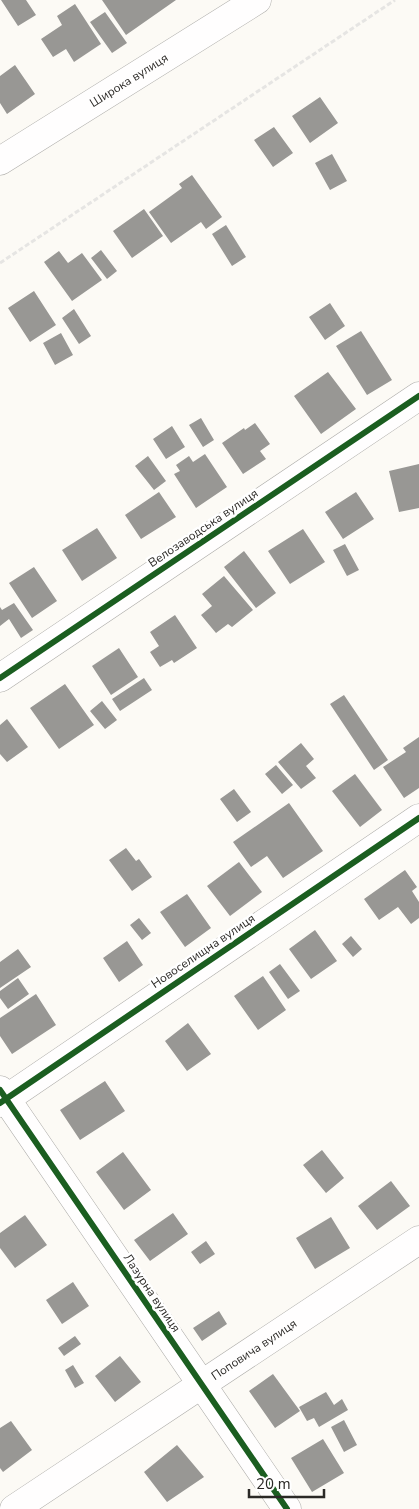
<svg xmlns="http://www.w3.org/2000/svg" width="419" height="1509" viewBox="0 0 419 1509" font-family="'Nunito Sans',sans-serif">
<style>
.building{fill:#989794}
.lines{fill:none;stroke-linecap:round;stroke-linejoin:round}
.minor-casing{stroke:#adaca9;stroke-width:29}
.path{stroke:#e6e5e3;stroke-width:3;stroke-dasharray:5 2.5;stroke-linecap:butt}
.minor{stroke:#fffefe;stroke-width:28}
.cycleway-casing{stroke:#fff;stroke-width:9}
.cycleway{stroke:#1b5e20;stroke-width:6}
.labels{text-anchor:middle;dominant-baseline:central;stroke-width:5;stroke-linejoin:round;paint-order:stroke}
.street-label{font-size:12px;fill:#2b2926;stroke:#fff}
</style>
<rect width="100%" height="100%" fill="#fcfaf5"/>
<path class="building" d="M1,0h25l10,15 -18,11z
M102,0h74l-50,35z
M75,4l26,40 -27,18 -8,-13 -13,8 -12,-18 21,-14 -5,-9z
M105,12l22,31 -15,10 -22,-31z
M15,65l20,29 -28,20 -7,-11v-27z
M320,97l18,26 -28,20 -18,-27z
M274,127l19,26 -20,14 -19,-27z
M332,154l15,27 -17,9 -15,-27z
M192,175l30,42 -16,12 -5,-7 -30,21 -22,-31 33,-24 -3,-4z
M144,209l19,27 -31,22 -19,-27z
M226,225l20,32 -14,9 -20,-32z
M101,250l16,21 -10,8 -16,-21z
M59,251l9,12 14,-10 20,27 -30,21 -28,-39z
M34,291l22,34 -26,17 -22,-34z
M330,303l15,23 -20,14 -16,-23z
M74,309l17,27 -12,8 -17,-26z
M361,331l31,49 -25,15 -31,-49z
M61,333l12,22 -18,10 -12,-22z
M328,372l28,37 -35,25 -27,-38z
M201,418l13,22 -11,7 -14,-22z
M255,423l15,21 -10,7 6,8 -23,15 -21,-31 22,-15 1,2z
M172,426l13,21 -19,12 -13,-20z
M205,454l22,33 -31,21 -22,-34 6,-3 -4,-6 13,-9 4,6z
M148,456l18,25 -12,9 -19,-24z
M419,464v44l-20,4 -10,-41z
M159,492l17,25 -35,22 -16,-24z
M356,492l18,27 -31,20 -18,-27z
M97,528l20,30 -35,23 -20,-31z
M303,529l22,33 -35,22 -22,-33z
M345,544l14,26 -12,6 -14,-26z
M244,551l32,42 -20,15 -32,-41z
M34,567l23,34 -25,17 -23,-35z
M224,576l29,34 -21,17 -4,-3 -12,9 -15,-18 11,-9 -10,-12z
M14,603l19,27 -12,8 -12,-19 -9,7v-19l2,3z
M175,615l22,33 -23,15 -2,-3 -12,7 -10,-15 9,-6 -9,-14z
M119,648l19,29 -27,18 -19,-29z
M144,678l8,12 -32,21 -8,-12z
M65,684l29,41 -35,24 -29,-41z
M344,695l44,65 -14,10 -44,-66z
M102,701l15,19 -12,9 -15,-18z
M7,719l21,28 -21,15 -7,-8v-29z
M419,737v51l-15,10 -21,-31 23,-15 -3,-4z
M301,743l13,16 -8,7 10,12 -15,11 -23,-27z
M276,765l17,20 -11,9 -17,-20z
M355,774l27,36 -22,17 -28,-36z
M234,789l17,23 -14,10 -17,-23z
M289,803l34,48 -40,27 -16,-22 -16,11 -18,-25z
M126,848l10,13 3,-2 13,18 -20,14 -23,-31z
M239,862l23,30 -32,24 -23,-30z
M405,870l12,17 -5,4 7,11v16l-8,6 -13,-17 -19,13 -15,-21z
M187,894l24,34 -26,19 -25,-35z
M139,918l12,15 -9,7 -12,-15z
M315,930l22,31 -26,18 -22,-30z
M351,936l11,13 -9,8 -11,-13z
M127,941l16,24 -24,17 -16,-24z
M18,949l13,18 -31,21v-26z
M280,964l20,27 -12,8 -19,-27z
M263,976l23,34 -28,20 -24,-34z
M18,978l11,16 -21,15 -8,-11v-7z
M36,994l20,31 -44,29 -12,-18v-18z
M188,1023l23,31 -24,17 -22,-30z
M105,1081l20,30 -45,29 -20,-30z
M322,1150l22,28 -18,15 -23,-28z
M123,1152l28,38 -27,20 -28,-38z
M391,1181l19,25 -33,24 -19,-24z
M173,1213l15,21 -38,27 -16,-21z
M25,1215l22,30 -32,23 -15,-20v-15z
M331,1217l19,31 -35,21 -19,-31z
M206,1241l9,13 -15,10 -9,-12z
M73,1282l16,24 -27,18 -16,-24z
M219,1311l8,13 -25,17 -9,-13z
M75,1336l6,8 -17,12 -6,-8z
M120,1356l21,26 -26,20 -20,-26z
M73,1365l11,18 -9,5 -10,-18z
M273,1374l27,37 -25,17 -26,-37z
M326,1392l8,13 8,-6 6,11 -29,17 -5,-9 -7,3 -8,-14z
M344,1420l13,25 -13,7 -13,-25z
M11,1421l21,29 -29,22 -3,-4v-40z
M323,1439l21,34 -32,19 -21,-34z
M177,1445l27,32 -37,25 -23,-30z"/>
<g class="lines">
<defs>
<g id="minor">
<path id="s1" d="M0,161l257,-161"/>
<path d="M0,678l419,-282"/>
<path d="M0,1090l287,419"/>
<path d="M0,1103l419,-285"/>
<path id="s2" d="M14,1509l405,-269"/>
</g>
</defs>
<use href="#minor" class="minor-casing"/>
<path class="path" d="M0,263l395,-263"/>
<use href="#minor" class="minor"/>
<defs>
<path id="cycleway" d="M0,678l419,-282
M0,1090l287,419
M0,1103l419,-285"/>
</defs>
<use href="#cycleway" class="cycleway-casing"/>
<use href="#cycleway" class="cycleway"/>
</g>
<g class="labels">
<g class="street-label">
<text stroke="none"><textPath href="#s1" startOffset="152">Широка вулиця</textPath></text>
<text transform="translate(203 528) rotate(-34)">Велозаводська вулиця</text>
<text transform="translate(203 951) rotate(-34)">Новоселищна вулиця</text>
<text transform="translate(152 1293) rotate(56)">Лазурна вулиця</text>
<text stroke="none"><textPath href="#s2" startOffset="288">Поповича вулиця</textPath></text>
</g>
</g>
<path d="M249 1489v8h75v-8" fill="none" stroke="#2b2926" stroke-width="2.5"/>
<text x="256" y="1489" font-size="15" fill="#2b2926" stroke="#ffffff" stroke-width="4" paint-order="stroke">20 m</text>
</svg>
